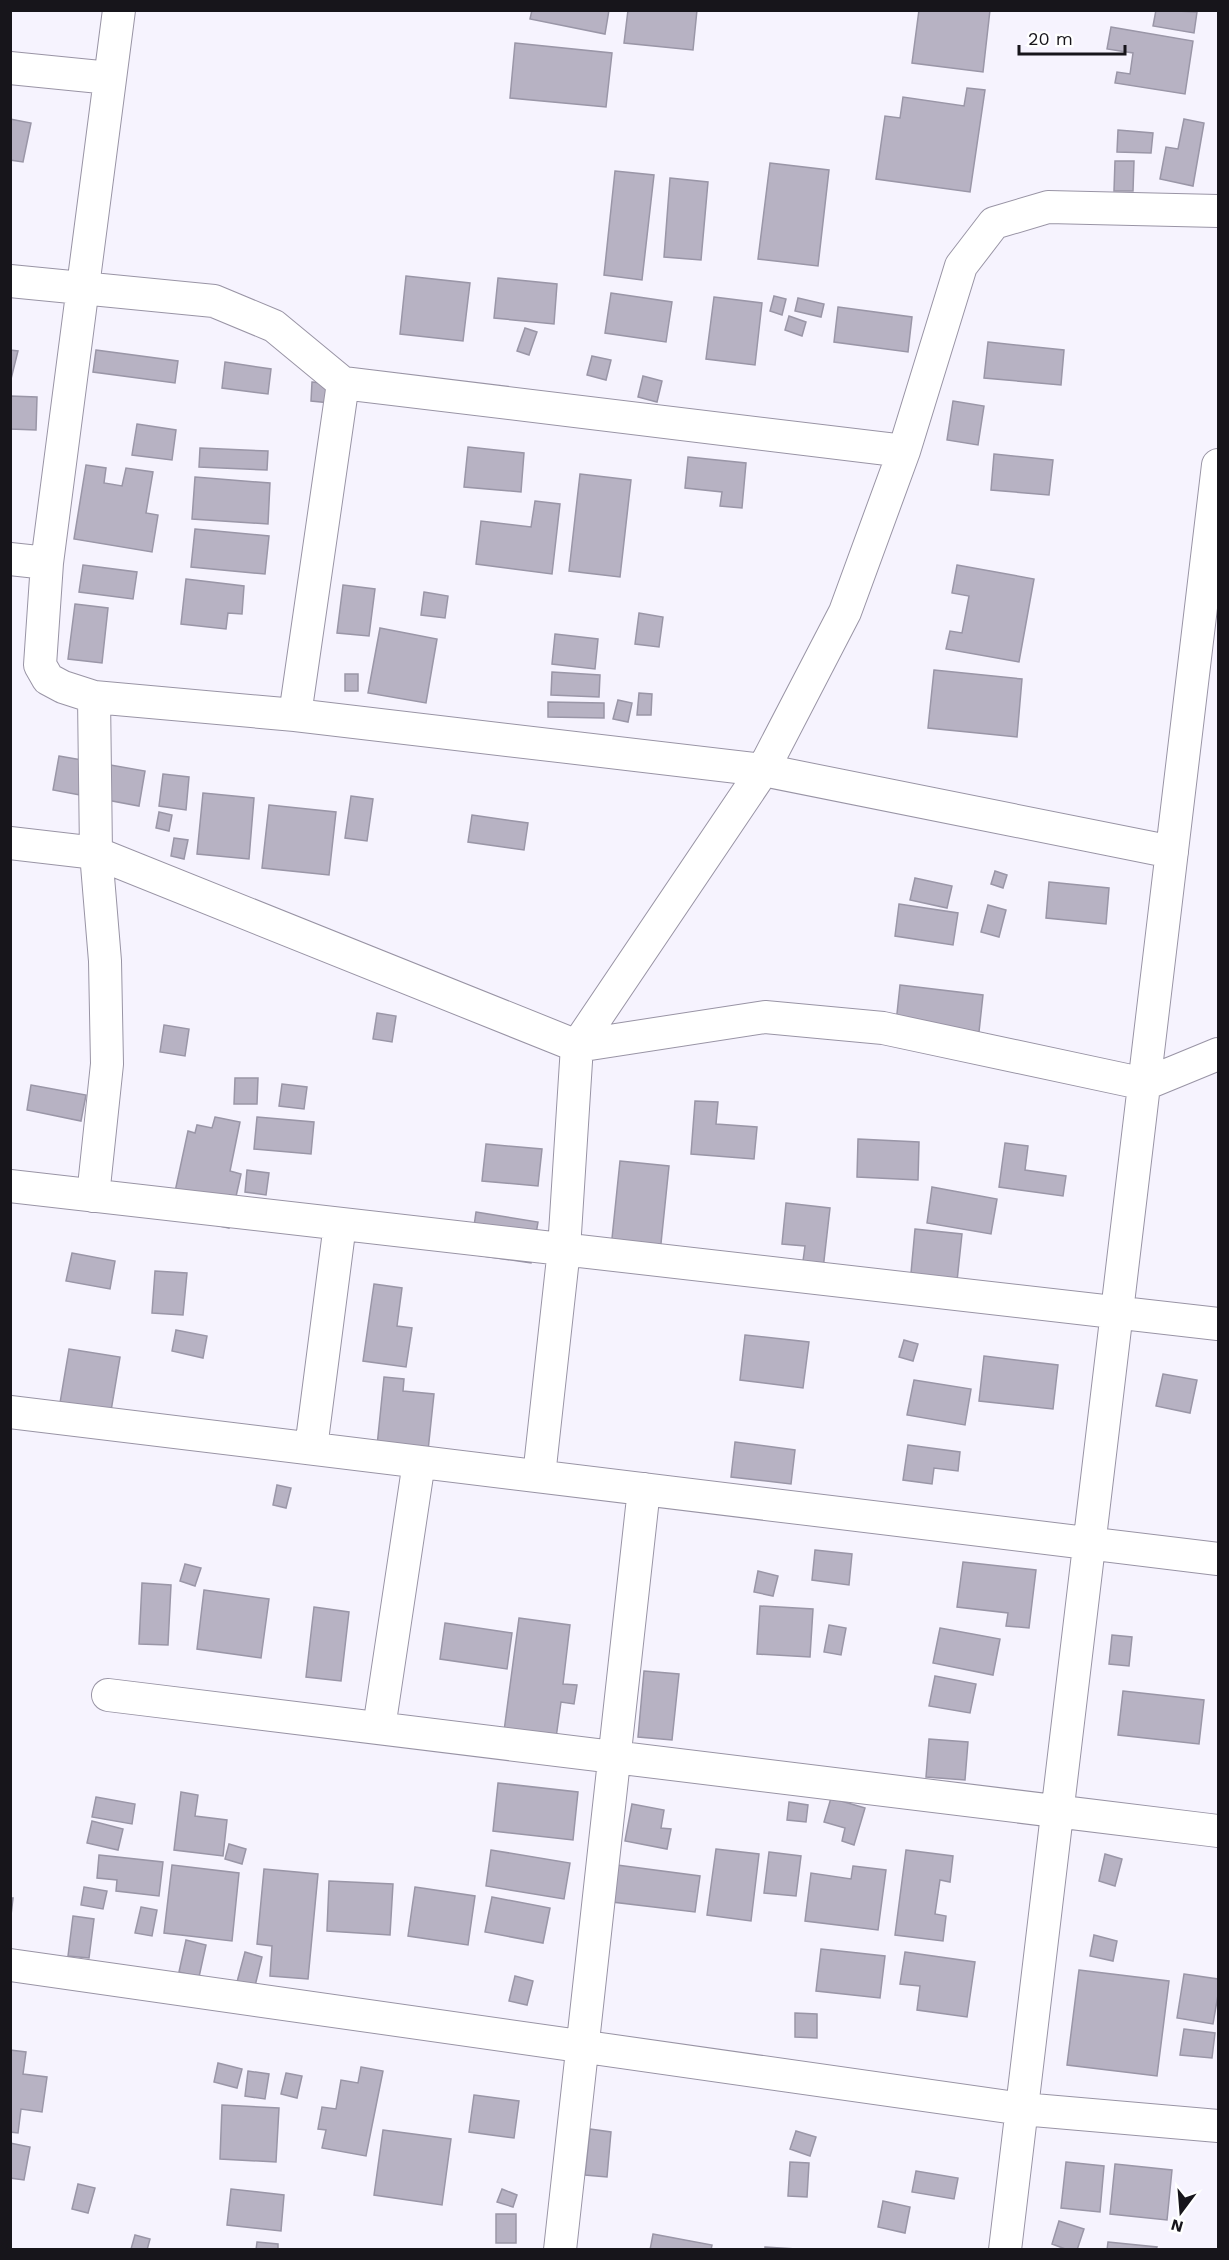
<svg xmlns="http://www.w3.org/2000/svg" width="1229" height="2260" viewBox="0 0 1229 2260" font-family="'Work Sans',sans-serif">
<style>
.building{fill:#b7b2c3;stroke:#9a96a7;stroke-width:1.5}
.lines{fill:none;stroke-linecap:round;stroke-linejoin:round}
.minor-casing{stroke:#9994a5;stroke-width:34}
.minor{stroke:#fff;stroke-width:32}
</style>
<rect width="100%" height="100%" fill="#f6f3fe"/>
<path class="building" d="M532,10h77l-4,24 -75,-15z
M628,10h69l-4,40 -69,-7z
M919,10h71l-7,62 -71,-9z
M1156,10l41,2 -3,21 -41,-7z
M1111,27l82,14 -8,53 -70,-11 2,-11 13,2 3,-21 -26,-4z
M515,43l97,10 -6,54 -96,-9z
M967,88l18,2 -15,102 -94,-13 9,-63 15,2 3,-21 61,9z
M10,119l21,4 -8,39 -13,-2z
M1184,119l20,4 -11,63 -33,-7 6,-32 12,2z
M1118,130l35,3 -2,20 -34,-1z
M1115,161h19l-1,30h-19z
M770,163l59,7 -11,96 -60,-7z
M615,171l39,4 -12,105 -38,-5z
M670,178l38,4 -7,78 -37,-3z
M406,276l64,7 -7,58 -63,-7z
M498,278l59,6 -3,40 -60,-6z
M611,293l61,9 -6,40 -61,-9z
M774,296l12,3 -4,16 -12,-4z
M714,297l48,6 -7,62 -49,-6z
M798,298l26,6 -3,13 -26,-6z
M838,307l74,10 -4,35 -74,-10z
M789,316l17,6 -4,14 -17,-6z
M525,328l12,4 -8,23 -12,-4z
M988,342l76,8 -3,35 -77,-7z
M10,350l8,1 -8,32z
M96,350l82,11 -3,22 -82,-11z
M592,356l19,4 -5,20 -19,-5z
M225,362l46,7 -3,25 -46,-6z
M643,376l19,5 -5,21 -19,-5z
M312,382l20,2 -2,19 -19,-2z
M10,396l27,1 -1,33 -26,-1z
M953,401l31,5 -6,39 -31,-5z
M137,424l39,6 -4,30 -40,-5z
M468,447l56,6 -3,39 -57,-5z
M200,448l68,3 -1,19 -68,-3z
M994,454l59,6 -4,35 -58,-5z
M688,457l58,6 -4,45 -22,-2 2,-14 -37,-4z
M86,465l20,3 -2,15 18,3 4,-18 27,4 -7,41 12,2 -6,37 -78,-13z
M580,474l51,6 -11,97 -51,-6z
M195,477l75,6 -2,41 -76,-5z
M535,501l25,3 -8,70 -76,-10 5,-43 50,6z
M195,529l74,7 -4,38 -74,-7z
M83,565l54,7 -4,27 -54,-7z
M957,565l77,14 -15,83 -73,-13 4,-18 12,2 7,-37 -17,-3z
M186,579l58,7 -2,28 -14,-1 -2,16 -45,-5z
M343,585l32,4 -6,47 -32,-3z
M424,592l24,4 -3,22 -24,-3z
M75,604l33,4 -6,55 -34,-4z
M639,613l24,4 -4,30 -24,-3z
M380,628l57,11 -11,64 -58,-10z
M555,634l43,5 -3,30 -43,-5z
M934,670l88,9 -5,58 -89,-9z
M552,672l48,3 -1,22 -48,-2z
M345,674h13v17h-13z
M639,693l13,1 -1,21h-14z
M618,700l14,3 -4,19 -15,-3z
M548,702l56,1v15l-56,-1z
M59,756l86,15 -6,35 -86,-16z
M163,774l26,3 -3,33 -27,-4z
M203,793l51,5 -5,61 -52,-5z
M351,796l22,3 -6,42 -22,-3z
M269,805l67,7 -7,63 -67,-7z
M159,812l13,3 -3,16 -13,-3z
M472,815l56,8 -4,27 -56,-8z
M174,838l14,2 -4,19 -13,-3z
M995,871l12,4 -4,13 -12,-4z
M915,878l37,8 -5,22 -37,-8z
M1049,882l60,6 -3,36 -60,-6z
M899,904l59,9 -5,32 -58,-9z
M988,905l18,5 -7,27 -18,-5z
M900,985l83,10 -4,37 -83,-9z
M377,1013l19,3 -4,26 -19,-3z
M164,1025l25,4 -4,27 -25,-4z
M235,1078h23l-1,26h-23z
M282,1084l25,3 -3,22 -25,-3z
M31,1085l55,10 -5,26 -54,-11z
M695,1101l23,1 -2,22 41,3 -3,32 -63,-5z
M215,1117l25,5 -10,49 11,3 -12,54 -59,-13 18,-84 7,2 2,-8 15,3z
M257,1117l57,5 -3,32 -57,-5z
M858,1139l61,3 -1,38 -61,-3z
M1005,1143l23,3 -3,24 41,6 -3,20 -64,-9z
M486,1144l56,5 -4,37 -56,-5z
M620,1161l49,5 -9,87 -49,-5z
M247,1170l22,3 -3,22 -21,-3z
M932,1187l65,12 -6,35 -64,-11z
M786,1203l44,5 -8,70 -21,-2 4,-30 -23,-2z
M476,1212l62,10 -7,41 -61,-9z
M915,1229l47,5 -7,66 -46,-5z
M72,1253l43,8 -5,28 -44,-8z
M155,1271l32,2 -4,42 -31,-2z
M374,1284l28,4 -5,38 15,2 -6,39 -43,-6z
M176,1330l31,6 -4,22 -31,-7z
M745,1335l64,7 -6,46 -63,-8z
M904,1340l14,4 -5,17 -14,-4z
M69,1349l51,8 -9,54 -51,-8z
M984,1356l74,9 -5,44 -74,-8z
M1163,1374l34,6 -7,33 -34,-7z
M384,1377l20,2 -1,12 31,3 -6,57 -51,-5z
M914,1380l57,9 -6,36 -58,-10z
M735,1442l60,8 -4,34 -60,-7z
M908,1445l52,7 -2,19 -24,-3 -2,16 -29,-4z
M277,1485l14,3 -5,20 -13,-3z
M815,1550l37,4 -3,31 -37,-5z
M963,1562l73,8 -7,58 -23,-2 2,-13 -51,-6z
M185,1564l16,4 -6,18 -15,-5z
M758,1571l20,5 -5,20 -19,-4z
M142,1583l29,2 -3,60 -29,-1z
M204,1590l65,9 -8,59 -64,-9z
M760,1606l53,3 -3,48 -53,-3z
M314,1607l35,5 -8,69 -35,-4z
M519,1618l51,7 -7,59 14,1 -3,19 -13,-2 -5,36 -52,-7z
M445,1623l67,10 -5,36 -67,-10z
M829,1625l17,3 -5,27 -17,-3z
M940,1628l60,11 -7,36 -60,-12z
M1112,1635l20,2 -3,29 -20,-2z
M644,1671l35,3 -7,66 -34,-3z
M935,1676l41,8 -6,29 -41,-7z
M1123,1691l81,9 -5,44 -81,-9z
M929,1739l39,3 -3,38 -39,-3z
M498,1783l80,9 -5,48 -80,-9z
M181,1792l17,3 -3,21 32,4 -4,36 -49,-6z
M96,1797l39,7 -3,20 -40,-7z
M831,1798l34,10 -11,37 -12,-4 3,-13 -21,-6z
M789,1802l19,3 -2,17 -19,-2z
M632,1804l32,6 -3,18 10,1 -4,20 -42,-8z
M92,1821l31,8 -5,21 -31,-7z
M229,1844l17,5 -4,15 -17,-5z
M716,1849l43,5 -8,67 -44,-6z
M491,1850l79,13 -6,36 -78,-13z
M906,1850l47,6 -3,26 -10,-2 -5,34 11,2 -3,25 -48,-6z
M769,1852l32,4 -5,40 -32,-3z
M1105,1854l17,5 -7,27 -16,-5z
M99,1855l64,7 -4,34 -43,-5 1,-11 -20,-2z
M172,1865l67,8 -7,68 -68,-8z
M617,1865l83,11 -5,36 -83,-10z
M853,1866l33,4 -8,60 -73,-9 6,-48 40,6z
M264,1869l54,5 -10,105 -38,-3 2,-30 -15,-2z
M329,1881l64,3 -3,51 -63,-4z
M84,1887l23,4 -4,18 -22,-4z
M415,1887l60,9 -7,49 -60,-9z
M492,1897l58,11 -7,35 -58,-11z
M10,1898h3l-3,26z
M141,1907l16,3 -5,26 -17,-3z
M73,1916l21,3 -5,39 -21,-2z
M1094,1935l23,6 -4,20 -23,-5z
M186,1940l20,5 -7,32 -20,-5z
M821,1949l64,7 -5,42 -64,-7z
M245,1952l17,5 -7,29 -18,-4z
M905,1952l70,10 -8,55 -50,-7 3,-24 -20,-2z
M1079,1970l90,11 -12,95 -90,-11z
M1184,1974l34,5v16l-5,29 -36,-6z
M515,1976l18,5 -6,24 -18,-4z
M795,2013l22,1v24l-22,-1z
M1184,2029l31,4 -3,25 -32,-3z
M10,2050l16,2 -3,22 24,3 -5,35 -21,-3 -3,24 -8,-1z
M218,2063l24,6 -5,19 -23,-6z
M361,2067l22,4 -17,85 -44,-8 4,-18 -8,-1 4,-22 14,2 5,-29 17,3z
M248,2071l21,3 -4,25 -20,-3z
M286,2073l16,3 -5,22 -16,-4z
M474,2095l45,6 -5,37 -45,-6z
M222,2105l57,3 -3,54 -56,-3z
M590,2129l21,3 -4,45 -22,-2z
M383,2130l68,9 -9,66 -68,-10z
M796,2131l20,6 -6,19 -20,-7z
M10,2143l20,4 -6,33 -14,-2z
M790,2162l19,1 -2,34 -19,-1z
M1066,2162l38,4 -4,46 -39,-4z
M1115,2164l57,6 -5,50 -57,-6z
M916,2171l42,7 -4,21 -42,-7z
M78,2184l17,4 -7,25 -16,-4z
M231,2189l53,6 -3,36 -54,-6z
M502,2189l15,6 -4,12 -16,-5z
M883,2201l27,6 -5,26 -27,-6z
M496,2214h20v29h-20z
M1059,2221l25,8 -7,21h-9l-16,-6z
M653,2234l59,11 -1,5h-61z
M135,2235l15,4 -3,11 -16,-1z
M257,2242l21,2v6h-22z
M1108,2242l49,5 -1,3h-49z
M765,2247l31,2v1h-31z"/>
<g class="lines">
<defs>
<path id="minor" d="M10,68l100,10
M10,281l204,20 60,25 69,57 561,68
M10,559l37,4 -7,102 8,14 15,8 31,10 201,18 468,55 409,82
M47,563l72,-553
M295,715l48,-332
M10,843l86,10 481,193 188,-29 118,11 262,56 73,-30
M10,1186l1208,138
M93,1196l14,-132 -2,-103 -9,-108 -2,-156
M10,1412l1208,147
M311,1448l29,-224
M539,1476l25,-227 13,-203 186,-276 82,-158 59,-161 57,-185 33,-43 54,-16 170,4
M108,1695l1110,136
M379,1728l40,-266
M10,1965l1012,144 196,17
M560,2250l84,-761
M1005,2250l213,-1785"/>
</defs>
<use href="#minor" class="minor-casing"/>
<use href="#minor" class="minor"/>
</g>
<rect width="1229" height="2260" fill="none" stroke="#17151b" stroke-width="24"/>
<g transform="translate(1181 2212) rotate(196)" stroke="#ffffff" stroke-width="4.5" paint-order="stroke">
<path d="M0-4.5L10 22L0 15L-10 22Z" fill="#17151b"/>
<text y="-9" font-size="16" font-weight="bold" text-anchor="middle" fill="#17151b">N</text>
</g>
<path d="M1019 45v9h106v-9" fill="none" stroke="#17151b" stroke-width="3"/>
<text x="1028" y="45" font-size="18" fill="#17151b" stroke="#ffffff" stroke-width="4.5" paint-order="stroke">20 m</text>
</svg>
